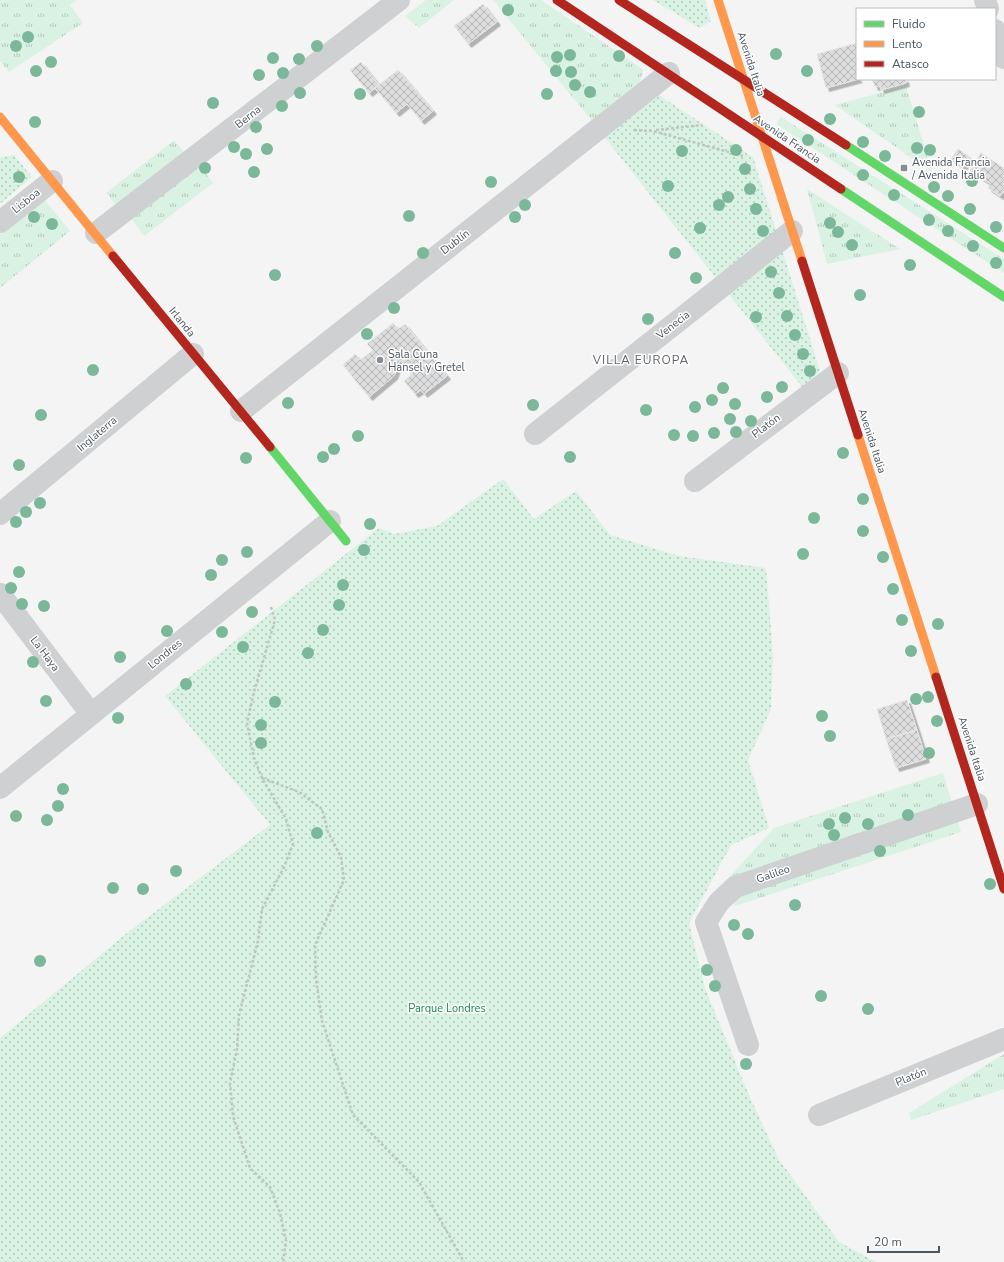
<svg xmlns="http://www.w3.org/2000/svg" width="1004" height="1262" viewBox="0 0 1004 1262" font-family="'Nunito Sans',sans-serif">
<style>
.grass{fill:url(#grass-tufts)}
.park{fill:url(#park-dots)}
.building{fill:url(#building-cross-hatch);stroke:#e5e6e7;filter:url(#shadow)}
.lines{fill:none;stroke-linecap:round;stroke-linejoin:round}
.path{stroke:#bcc7c4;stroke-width:2.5;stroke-dasharray:3 2;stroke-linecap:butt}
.street{stroke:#ced0d2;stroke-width:22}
.fast{stroke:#63d668;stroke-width:9}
.slow{stroke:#ff974d;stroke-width:9}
.jam{stroke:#b3261e;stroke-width:9}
.tree{fill:#7ab899}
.poi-dot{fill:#868d94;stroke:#fff;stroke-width:1.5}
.labels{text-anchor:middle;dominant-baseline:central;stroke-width:3;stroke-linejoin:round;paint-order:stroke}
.street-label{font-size:11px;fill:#4a5661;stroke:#fff}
.poi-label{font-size:11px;fill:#4a5661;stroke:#fff;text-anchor:start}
.park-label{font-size:11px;fill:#17864f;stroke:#fff}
.neighbourhood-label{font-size:12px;letter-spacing:1px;fill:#5f6368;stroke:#fff}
</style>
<defs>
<pattern id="grass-tufts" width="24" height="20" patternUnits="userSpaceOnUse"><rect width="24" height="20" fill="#d9f2e3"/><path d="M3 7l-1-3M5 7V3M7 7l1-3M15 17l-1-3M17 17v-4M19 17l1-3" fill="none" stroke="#b2c7bb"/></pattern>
<pattern id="park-dots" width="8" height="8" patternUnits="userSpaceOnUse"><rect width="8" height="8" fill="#d9f2e3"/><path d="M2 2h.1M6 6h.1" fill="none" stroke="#b2c7bb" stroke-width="1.8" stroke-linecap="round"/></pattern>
<pattern id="building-cross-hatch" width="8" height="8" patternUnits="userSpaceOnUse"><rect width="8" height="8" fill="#ddddde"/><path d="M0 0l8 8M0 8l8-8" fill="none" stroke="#b5b6b7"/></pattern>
<filter id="shadow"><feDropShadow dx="3.5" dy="3.5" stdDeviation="0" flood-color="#0004"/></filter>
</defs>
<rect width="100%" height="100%" fill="#f4f4f4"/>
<path class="grass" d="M0,0h77l-7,5 13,18 -74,49 -9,-11z
M426,0h28l-35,28 -14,-12z
M493,0h48l103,70 -4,11 -48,40z
M906,86l26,86 -97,-67z
M781,117l223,142v14l-228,-149z
M174,140l10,12 -68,53 -10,-12z
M199,165l14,18 -69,53 -13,-18z
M807,189l93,60 -73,15z
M43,198l27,33 -70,57v-54z
M943,773l18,59 -226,74 -10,-24 49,-54z
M1004,1054v35l-93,31 -2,-7z"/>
<path class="park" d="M653,0h52l6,21 -11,7z
M659,95l94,62 67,214 -17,17 -201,-254z
M14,155l18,22 -32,27v-47z
M503,479l31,40 42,-28 34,44 69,21 87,12 7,87 -2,54 -23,51 21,68 -38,17 -42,78 16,65 43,105 30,65 61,84 37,20h-876v-224l127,-105 143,-108 -105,-129 214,-168 15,6 43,-8z"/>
<path class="building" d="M483,4l14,18 -29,22 -14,-18z
M857,43v36h2l-33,9 -9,-34z
M361,62l18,23 -10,8 -19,-23z
M398,70l35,41 -12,10 -14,-17 -11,9 -21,-25z
M872,79h33l1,4 -25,7 -1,-4 -5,1z
M958,149l12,8 -7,10 -12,-8z
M981,153l23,15v25l-1,-1 -3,4 -12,-8 3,-4 -21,-13z
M393,323l5,6 7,-5 42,52 -23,18 -3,-4 -6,4 -11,-13 8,-7 -12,-14 -6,16 -25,21 -26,-32 12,-11 5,6 13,-10 -6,-6z
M907,700l10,30 -31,9 -9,-30z
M917,730l9,29 -30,9 -10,-29z"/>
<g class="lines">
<path class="path" d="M634,130l19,1 90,25
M656,130l46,-5
M271,607l4,13 -21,72 -7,31 7,35 8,20 24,41 7,25 -9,23 -22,42 -4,32 -19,74 -2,34 -7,34 3,33 17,52 20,19 10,26 6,28 -3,21
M262,778l37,14 23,17 6,23 13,25 3,23 -29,65 1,34 6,42 31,94 66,67 45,80"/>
<path class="street" d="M985,0l3,9
M995,30l9,28
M0,222l52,-41
M96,233l303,-233
M241,411l428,-338
M535,434l257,-203
M695,481l143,-108
M0,514l193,-160
M0,594l91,120
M0,788l330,-267
M748,1045l-42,-123 13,-20 16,-15 242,-83
M819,1115l185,-76"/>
<path class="fast" d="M846,145l158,103
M841,189l163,108
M270,447l76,94"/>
<path class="slow" d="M718,0l84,261
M0,117l113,139
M858,435l78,242"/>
<path class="jam" d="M557,0l284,189
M619,0l227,145
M113,256l157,191
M802,261l56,174
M936,677l68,212"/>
</g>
<g class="tree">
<circle cx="508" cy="10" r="6"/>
<circle cx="28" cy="37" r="6"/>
<circle cx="16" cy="46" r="6"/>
<circle cx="317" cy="46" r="6"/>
<circle cx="776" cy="54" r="6"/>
<circle cx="570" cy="55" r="6"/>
<circle cx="619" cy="56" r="6"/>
<circle cx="557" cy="57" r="6"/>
<circle cx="273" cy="58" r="6"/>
<circle cx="299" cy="59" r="6"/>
<circle cx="51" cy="62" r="6"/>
<circle cx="36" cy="71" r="6"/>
<circle cx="556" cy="71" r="6"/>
<circle cx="807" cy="71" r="6"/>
<circle cx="571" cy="72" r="6"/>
<circle cx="283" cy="73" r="6"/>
<circle cx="259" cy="75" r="6"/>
<circle cx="575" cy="85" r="6"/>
<circle cx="590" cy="92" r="6"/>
<circle cx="300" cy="93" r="6"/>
<circle cx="360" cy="94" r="6"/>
<circle cx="547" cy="94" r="6"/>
<circle cx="213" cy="103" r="6"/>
<circle cx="282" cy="106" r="6"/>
<circle cx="919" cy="112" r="6"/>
<circle cx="830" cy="119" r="6"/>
<circle cx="35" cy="122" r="6"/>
<circle cx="256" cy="127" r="6"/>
<circle cx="808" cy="140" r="6"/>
<circle cx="863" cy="142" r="6"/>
<circle cx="234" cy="147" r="6"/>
<circle cx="917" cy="148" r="6"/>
<circle cx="267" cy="149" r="6"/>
<circle cx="736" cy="150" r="6"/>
<circle cx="930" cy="150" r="6"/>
<circle cx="682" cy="151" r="6"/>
<circle cx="246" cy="154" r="6"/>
<circle cx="885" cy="156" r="6"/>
<circle cx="205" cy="168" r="6"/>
<circle cx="745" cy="169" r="6"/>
<circle cx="254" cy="172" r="6"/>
<circle cx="863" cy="175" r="6"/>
<circle cx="19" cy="177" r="6"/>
<circle cx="972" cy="181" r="6"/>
<circle cx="491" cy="182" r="6"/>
<circle cx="668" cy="186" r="6"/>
<circle cx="934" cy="187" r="6"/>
<circle cx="750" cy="189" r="6"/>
<circle cx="894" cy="195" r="6"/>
<circle cx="948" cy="196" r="6"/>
<circle cx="728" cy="197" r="6"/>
<circle cx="525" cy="205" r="6"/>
<circle cx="719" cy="205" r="6"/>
<circle cx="756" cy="209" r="6"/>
<circle cx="970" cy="209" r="6"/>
<circle cx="409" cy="216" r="6"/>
<circle cx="34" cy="217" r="6"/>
<circle cx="515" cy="217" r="6"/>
<circle cx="929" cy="220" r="6"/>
<circle cx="830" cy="223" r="6"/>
<circle cx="52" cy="224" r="6"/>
<circle cx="996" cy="227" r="6"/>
<circle cx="700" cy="228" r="6"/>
<circle cx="763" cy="231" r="6"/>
<circle cx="948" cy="231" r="6"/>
<circle cx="838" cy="232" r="6"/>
<circle cx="852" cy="245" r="6"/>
<circle cx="973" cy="246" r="6"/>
<circle cx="423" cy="253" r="6"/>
<circle cx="675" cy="253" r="6"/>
<circle cx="996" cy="263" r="6"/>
<circle cx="910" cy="265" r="6"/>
<circle cx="771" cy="272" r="6"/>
<circle cx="275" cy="275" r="6"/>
<circle cx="696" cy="278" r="6"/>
<circle cx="779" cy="293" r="6"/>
<circle cx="860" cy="295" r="6"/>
<circle cx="394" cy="308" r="6"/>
<circle cx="787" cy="316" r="6"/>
<circle cx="756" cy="317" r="6"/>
<circle cx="648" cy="319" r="6"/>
<circle cx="367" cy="334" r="6"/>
<circle cx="795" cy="335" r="6"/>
<circle cx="803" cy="354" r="6"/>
<circle cx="93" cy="370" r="6"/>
<circle cx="810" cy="371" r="6"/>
<circle cx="782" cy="387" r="6"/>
<circle cx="723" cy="388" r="6"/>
<circle cx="767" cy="397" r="6"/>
<circle cx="712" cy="400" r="6"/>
<circle cx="288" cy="403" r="6"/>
<circle cx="735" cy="404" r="6"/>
<circle cx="533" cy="405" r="6"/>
<circle cx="695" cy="407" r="6"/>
<circle cx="646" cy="410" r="6"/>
<circle cx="41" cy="415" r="6"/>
<circle cx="730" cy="419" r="6"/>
<circle cx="751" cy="421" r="6"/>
<circle cx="736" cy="432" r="6"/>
<circle cx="714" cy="433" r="6"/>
<circle cx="674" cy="435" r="6"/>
<circle cx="358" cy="436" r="6"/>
<circle cx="693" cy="436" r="6"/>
<circle cx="334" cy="449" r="6"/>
<circle cx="843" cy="453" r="6"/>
<circle cx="323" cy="457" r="6"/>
<circle cx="570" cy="457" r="6"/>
<circle cx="246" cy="458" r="6"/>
<circle cx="19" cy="465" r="6"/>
<circle cx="863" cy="499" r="6"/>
<circle cx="40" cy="503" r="6"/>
<circle cx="26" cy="512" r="6"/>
<circle cx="814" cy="518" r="6"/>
<circle cx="16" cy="522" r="6"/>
<circle cx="370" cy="524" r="6"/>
<circle cx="863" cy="531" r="6"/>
<circle cx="364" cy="550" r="6"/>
<circle cx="247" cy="552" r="6"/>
<circle cx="803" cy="554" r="6"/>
<circle cx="883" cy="557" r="6"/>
<circle cx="222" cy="560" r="6"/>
<circle cx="19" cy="572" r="6"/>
<circle cx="211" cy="575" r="6"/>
<circle cx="343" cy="585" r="6"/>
<circle cx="11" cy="588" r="6"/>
<circle cx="893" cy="589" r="6"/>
<circle cx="22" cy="604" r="6"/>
<circle cx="339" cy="605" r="6"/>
<circle cx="44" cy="606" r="6"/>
<circle cx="252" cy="612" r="6"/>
<circle cx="902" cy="620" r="6"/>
<circle cx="938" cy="624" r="6"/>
<circle cx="323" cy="630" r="6"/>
<circle cx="167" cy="631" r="6"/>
<circle cx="222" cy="632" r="6"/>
<circle cx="243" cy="647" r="6"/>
<circle cx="911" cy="651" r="6"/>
<circle cx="308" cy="653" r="6"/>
<circle cx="120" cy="657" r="6"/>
<circle cx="33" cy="662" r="6"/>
<circle cx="186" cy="684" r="6"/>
<circle cx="928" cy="697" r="6"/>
<circle cx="916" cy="699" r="6"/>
<circle cx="46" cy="701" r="6"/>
<circle cx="275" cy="702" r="6"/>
<circle cx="822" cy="716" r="6"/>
<circle cx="118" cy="718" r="6"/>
<circle cx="937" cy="721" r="6"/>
<circle cx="261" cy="725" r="6"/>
<circle cx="830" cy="736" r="6"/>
<circle cx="261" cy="743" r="6"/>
<circle cx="929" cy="753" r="6"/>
<circle cx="63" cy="789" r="6"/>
<circle cx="58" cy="806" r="6"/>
<circle cx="908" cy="815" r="6"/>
<circle cx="16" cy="816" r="6"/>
<circle cx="845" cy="818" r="6"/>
<circle cx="47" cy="820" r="6"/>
<circle cx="829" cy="824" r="6"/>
<circle cx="868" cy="824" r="6"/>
<circle cx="317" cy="833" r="6"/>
<circle cx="834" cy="835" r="6"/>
<circle cx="880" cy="851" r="6"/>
<circle cx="176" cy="871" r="6"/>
<circle cx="990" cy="884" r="6"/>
<circle cx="113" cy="888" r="6"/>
<circle cx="143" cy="889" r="6"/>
<circle cx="795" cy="905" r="6"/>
<circle cx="734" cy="925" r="6"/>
<circle cx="748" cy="934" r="6"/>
<circle cx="40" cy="961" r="6"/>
<circle cx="707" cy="970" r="6"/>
<circle cx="715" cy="986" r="6"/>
<circle cx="821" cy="996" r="6"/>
<circle cx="868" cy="1009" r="6"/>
<circle cx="746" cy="1064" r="6"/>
</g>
<g class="poi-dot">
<rect x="900" y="164" width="8" height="8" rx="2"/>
<circle cx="380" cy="360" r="4"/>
</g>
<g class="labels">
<g class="street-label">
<text transform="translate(751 64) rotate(72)">Avenida Italia</text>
<text transform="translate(248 117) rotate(-38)">Berna</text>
<text transform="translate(787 139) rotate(34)">Avenida Francia</text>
<text transform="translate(26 201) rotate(-39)">Lisboa</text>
<text transform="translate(455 242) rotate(-38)">Dublín</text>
<text transform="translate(182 322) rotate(51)">Irlanda</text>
<text transform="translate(673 325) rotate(-38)">Venecia</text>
<text transform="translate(766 426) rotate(-37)">Platón</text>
<text transform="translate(97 434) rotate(-40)">Inglaterra</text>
<text transform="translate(872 441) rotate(72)">Avenida Italia</text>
<text transform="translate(45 654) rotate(53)">La Haya</text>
<text transform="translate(165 654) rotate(-39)">Londres</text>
<text transform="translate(972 749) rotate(72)">Avenida Italia</text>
<text transform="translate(773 874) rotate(-19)">Galileo</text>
<text transform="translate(911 1077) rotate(-22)">Platón</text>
</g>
<g class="poi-label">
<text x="912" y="162">Avenida Francia<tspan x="912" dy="13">/ Avenida Italia</tspan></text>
<text x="388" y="354">Sala Cuna<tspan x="388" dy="13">Hansel y Gretel</tspan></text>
</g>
<g class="park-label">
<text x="447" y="1008">Parque Londres</text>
</g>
<g class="neighbourhood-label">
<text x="641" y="360">VILLA EUROPA</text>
</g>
</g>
<rect x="856" y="8" width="140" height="72" fill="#ffffff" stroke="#b7bbc0"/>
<rect x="864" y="21" width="20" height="6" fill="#63d668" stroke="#b7bbc0"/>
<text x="892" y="28" font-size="12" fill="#4a5661">Fluido</text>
<rect x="864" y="41" width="20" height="6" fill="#ff974d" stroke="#b7bbc0"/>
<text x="892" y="48" font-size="12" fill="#4a5661">Lento</text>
<rect x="864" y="61" width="20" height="6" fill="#b3261e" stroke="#b7bbc0"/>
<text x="892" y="68" font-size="12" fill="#4a5661">Atasco</text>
<path d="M868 1246v6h71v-6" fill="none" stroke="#4a5661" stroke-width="2"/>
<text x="874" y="1246" font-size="12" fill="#4a5661" stroke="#ffffff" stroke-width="3" paint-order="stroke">20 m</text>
</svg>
